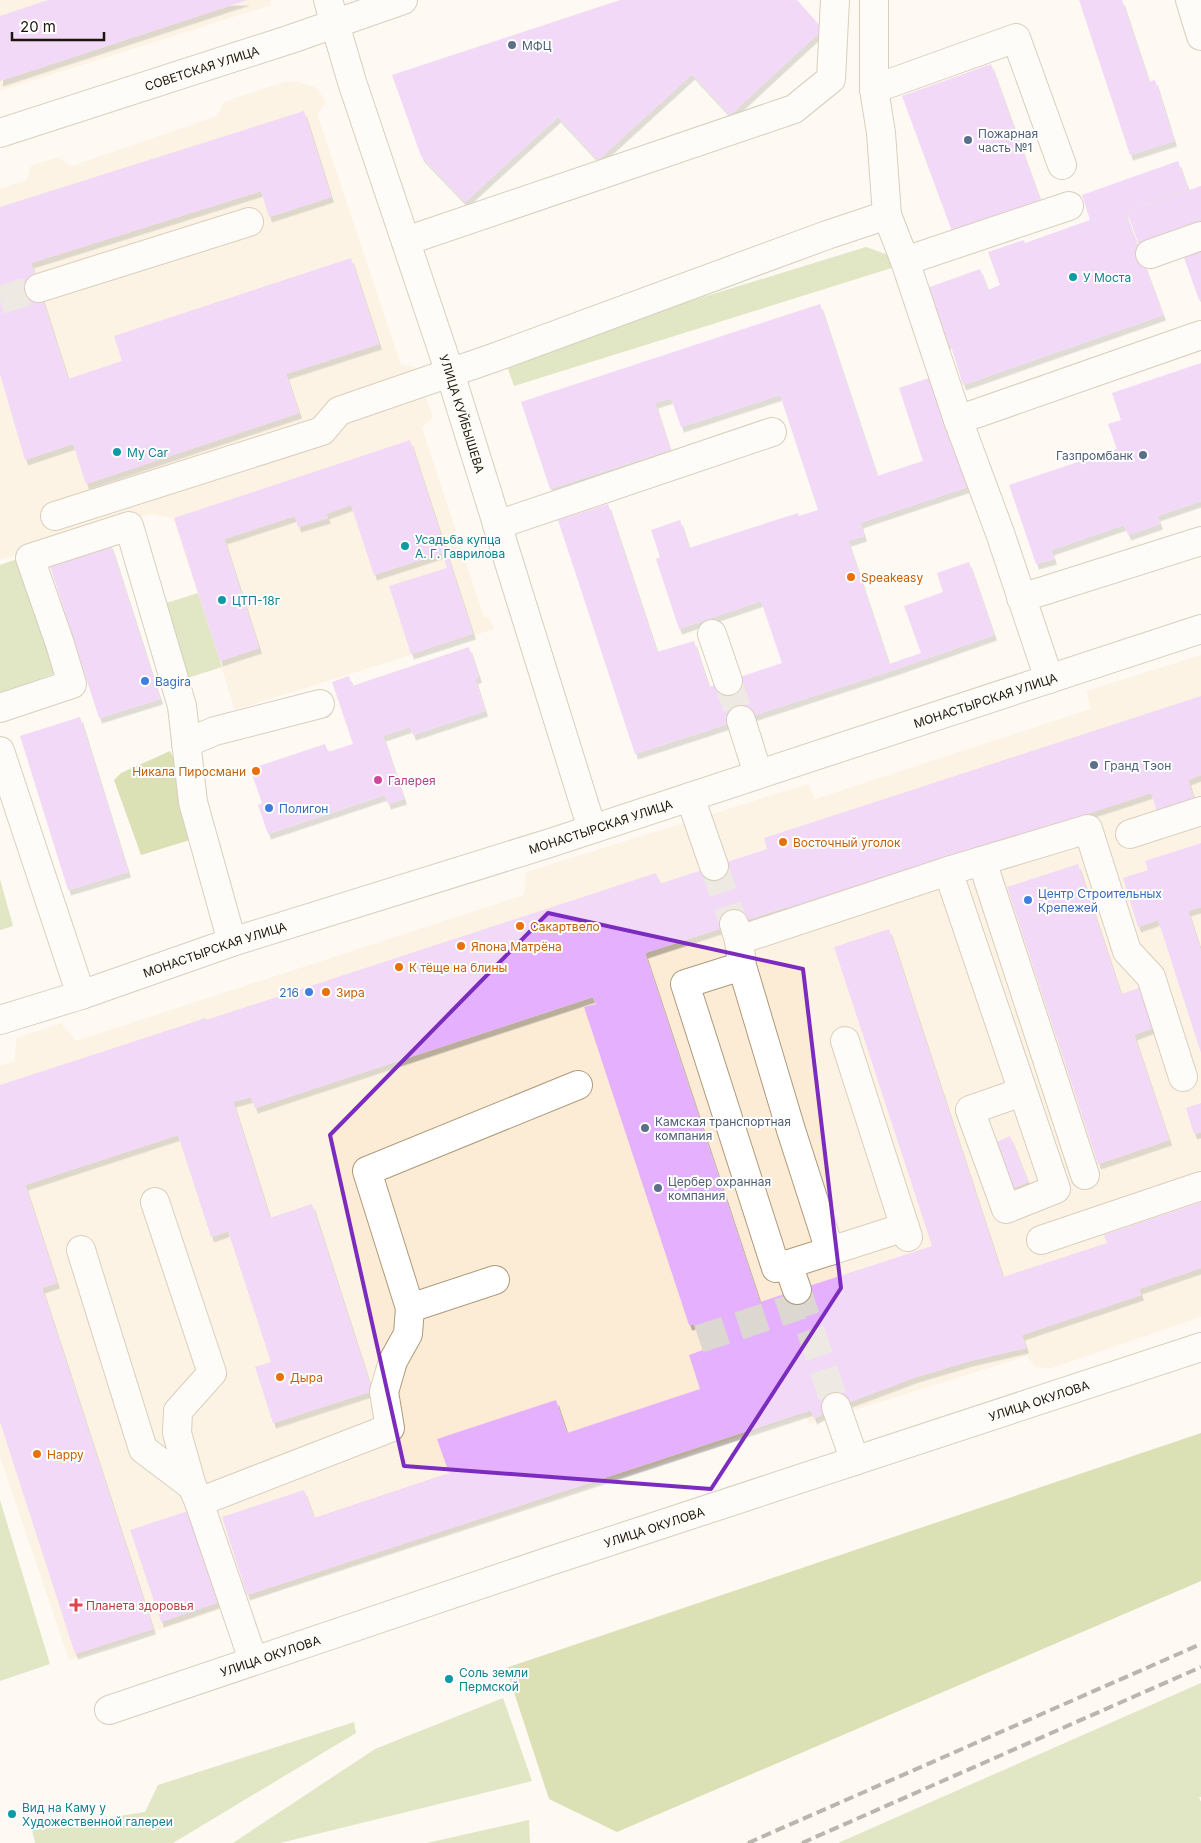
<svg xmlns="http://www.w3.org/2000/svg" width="1201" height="1843" viewBox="0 0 1201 1843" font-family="Inter,sans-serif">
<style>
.built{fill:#fcecd5}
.green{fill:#bfce8d}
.forest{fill:#b1c369}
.building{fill:#e5b1fe;filter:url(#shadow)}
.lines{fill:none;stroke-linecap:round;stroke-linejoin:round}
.minor-tunnel{stroke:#dcd7d0;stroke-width:28;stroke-dasharray:28 14;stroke-linecap:butt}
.minor-casing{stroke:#ae9a7c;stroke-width:30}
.major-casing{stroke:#ae9a7c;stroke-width:30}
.minor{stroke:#fff;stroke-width:28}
.major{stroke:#fff;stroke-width:28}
.rail{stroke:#6a645a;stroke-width:4;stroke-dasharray:10 5;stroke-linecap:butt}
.marked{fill:none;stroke:#7b2cbf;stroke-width:4;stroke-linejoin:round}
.service-dot{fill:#5c6f8a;stroke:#fff;stroke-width:2}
.culture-dot{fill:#0f9aa8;stroke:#fff;stroke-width:2}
.food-dot{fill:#e8710a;stroke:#fff;stroke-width:2}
.shop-dot{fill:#3f7fe0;stroke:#fff;stroke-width:2}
.hotel-dot{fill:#d1479c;stroke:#fff;stroke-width:2}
.health-dot{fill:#e0444e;stroke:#fff;stroke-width:2}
.labels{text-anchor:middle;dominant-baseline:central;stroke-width:4;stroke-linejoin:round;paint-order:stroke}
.service-label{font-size:12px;fill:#4e5e75;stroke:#fff;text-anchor:start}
.street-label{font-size:12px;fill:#1c1509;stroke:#fff}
.culture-label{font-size:12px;fill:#0d838f;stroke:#fff;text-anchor:start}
.food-label{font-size:12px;fill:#c56008;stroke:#fff;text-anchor:start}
.shop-label{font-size:12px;fill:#366cbe;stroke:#fff;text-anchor:start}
.hotel-label{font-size:12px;fill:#b23c85;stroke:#fff;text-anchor:start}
.health-label{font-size:12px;fill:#be3a42;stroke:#fff;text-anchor:start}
</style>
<defs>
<filter id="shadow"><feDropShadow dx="3" dy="5.5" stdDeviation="0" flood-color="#0004"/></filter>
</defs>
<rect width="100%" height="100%" fill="#fef9f3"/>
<path class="built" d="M0,0h270l1,5 -271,86z
M296,81l18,6 5,4 7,12 -9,11 84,251 14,2 18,50 -11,11 62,189h5l5,12 -259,81 -62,-192 -23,-4 -150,46v-371l27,-9 4,-14 27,-9 14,9 145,-50 7,-14 60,-20z
M1201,655v662l-152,52 -14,-2 -8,-11 -217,68 -5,-9 -736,245 -69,-203v-391l15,-5 1,-23 45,-15 15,18 448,-146 2,-23 282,-88 7,15 276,-90 -5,-18z"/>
<path class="green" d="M866,247l20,7 12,12 -384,120 -7,-20 102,-40z
M20,558l35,115 -55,21v-129z
M198,593l24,74 -44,14 -15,-77z
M0,879l13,47 -13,4z
M0,1500l50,164 -50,17z
M1201,1683v114h-2l2,5v41h-363z
M503,1698l29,83 -252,62h-47l142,-94z
M354,1722l2,11 -183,110h-138l-3,-13 113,-18 13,-27z
M529,1820l1,23h-103z"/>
<path class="forest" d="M170,751l7,14 13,75 -49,15 -27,-75 7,-7z
M1201,1433v148l-584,251 -68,-33 -43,-131z"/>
<path class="building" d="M48,0h199l-247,81v-65z
M620,0h177l26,29 -93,86 -38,-41 -94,86 -40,-43 -93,85 -44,-46 -29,-81z
M1079,0h43l27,82 6,-2 19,61 -44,14z
M991,64l51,141 -88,32 -52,-141z
M304,111l27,86 -62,20 -8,-26 -230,72 37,116 54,-18 -8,-25 237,-78 28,86 -93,30 13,39 -213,71 -13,-40 -48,16 -25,-86v-167z
M1178,161l10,28 -63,23 38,103 -200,70 -13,-42 -3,1 -20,-56 53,-19 8,21 12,-5 -12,-33 36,-12 1,3 65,-23 -8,-25z
M1201,186v37l-62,22 -12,-33z
M1201,245v55h-2l-17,-48z
M820,304l57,172 46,-15 -24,-73 33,-11 36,110 -108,36 4,13 -16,5 41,123 32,-11 -17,-47 39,-14 -6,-19 32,-11 25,73 -103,36 -256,83 -77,-234 50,-16 49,148 37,-11 15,46 73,-24 -21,-62 -82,28 -23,-70 4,-2 -9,-27 29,-10 9,28 109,-35 1,3 19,-6 -38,-115 -99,32 -10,-29 -16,5 15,47 -120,39 -29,-87z
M1201,363v138l-44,15 3,8 -32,11 -4,-10 -73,25 3,9 -18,5 -27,-79 108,-36 -9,-25 13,-4 -9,-27z
M410,440l63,194 -62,20 -22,-68 58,-18 -5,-15 -68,22 -23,-70 -25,9 2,4 -30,9 -3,-11 -71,23 35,109 -39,13 -46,-143z
M110,543l50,156 -61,19 -50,-155z
M469,647l10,30 -4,2 10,32 -72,24 -3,-8 -27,9 21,63 -16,5 -3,-9 -117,39 -10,-29 4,-2 -12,-34 75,-25 3,8 25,-8 -21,-62 17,-6 3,10z
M1201,696v79l-13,5 7,23 -37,12 -7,-22 -363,118 -1,-4 -142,46 115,349 172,-56 -98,-299 55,-18 114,348 104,-34 -3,-8 97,-33v66l-62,21 2,6 -119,40 4,13 -56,13 -54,16 -80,30 -22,12 -3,-9 -564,185 -25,-78 82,-27 10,28 135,-45 -12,-34 119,-39 11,33 133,-44 -11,-34 14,-5 -9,-26 -5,1 -105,-318 12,-3 -3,-7 -338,111 -4,-11 -18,5 37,116 42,-14 60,187 -99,32 -18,-56 16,-5 -43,-131 -17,6 -33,-102 -153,50 32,98 -15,5 111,341 -78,25 -75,-232v-337l206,-67v2l450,-147 4,11 8,-3 99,-32 -3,-11z
M80,717l48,155 -60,18 -48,-154z
M1201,843v64l-13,4 13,40v102l-43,-133 -20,7 -15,-49 25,-8 -3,-9z
M1078,864l43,130 21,-7 13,40 -21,8 35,105 -71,24 -91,-277z
M1201,1103v29l-7,2 -8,-26z
M1010,1136l18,46 -23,9 -18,-45z
M191,1510l31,91 -61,21 -31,-92z"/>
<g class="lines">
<path class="minor-tunnel" d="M0,300l39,-12
M728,681l13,39
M714,866l20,58
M797,1290l39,117
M699,1339l103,-34"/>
<defs>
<g id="minor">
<path id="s1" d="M328,0l24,82 98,291 142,456"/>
<path d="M874,0v89l7,44 6,82"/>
<path d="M1190,0l11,36"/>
<path d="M874,89l142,-51 46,127"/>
<path id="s2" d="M0,133l288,-93 115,-40"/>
<path d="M406,241l388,-132 37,-30 4,-79"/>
<path d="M1150,254l51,-18"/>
<path d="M905,261l164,-55"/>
<path d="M39,288l210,-66"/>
<path d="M958,420l243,-85"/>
<path d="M55,516l267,-85 17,-20 154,-53 334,-123 60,-20 18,46 53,159 42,113 49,146"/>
<path d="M497,525l275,-93"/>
<path d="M1021,598l180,-57"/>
<path d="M712,634l16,47"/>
<path d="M0,708l72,-24 -12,-40 -30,-86 99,-32 53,180 11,96 39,140"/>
<path d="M741,720l17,54"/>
<path d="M186,743l29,-12 105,-27"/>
<path d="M0,751l81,244"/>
<path d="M690,797l24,69"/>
<path d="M1130,834l71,-23"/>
<path d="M982,861l103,314"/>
<path d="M948,871l108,318 -50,20 -36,-99 52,-18"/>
<path d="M734,924l5,16 3,26 49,164 39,121 -54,17 -91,-284 57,-18"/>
<path d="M739,940l209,-69 140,-42 39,122 24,26 32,100"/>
<path d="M845,1041l63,196"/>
<path d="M155,1202l57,171 -34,38 -1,22 15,53"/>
<path d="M1041,1240l160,-54"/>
<path d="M81,1250l62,199 49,37 7,16 191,-74 -6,-36 9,-31 15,-27 2,-26 -43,-137 211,-86"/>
<path d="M830,1251l75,-24"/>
<path d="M788,1264l9,26"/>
<path d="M410,1308l85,-28"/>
<path d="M836,1407l19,54"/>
<path d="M199,1502l54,158"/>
<path id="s3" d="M109,1710l438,-148 654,-215"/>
</g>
<g id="major">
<path id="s4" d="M0,1020l81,-25 151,-53 318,-99 651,-214"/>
</g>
</defs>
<use href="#minor" class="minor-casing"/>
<use href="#major" class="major-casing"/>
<use href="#minor" class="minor"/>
<use href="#major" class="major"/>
<path class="rail" d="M748,1843l453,-199
M802,1843l399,-176"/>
</g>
<path d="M0 0H1201V1843H0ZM548,913l255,56 38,319 -130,201 -307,-23 -74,-331z" fill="#fef9f3" fill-opacity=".55" fill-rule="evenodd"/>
<path class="marked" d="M548,913l255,56 38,319 -130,201 -307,-23 -74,-331z"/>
<g class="service-dot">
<circle cx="512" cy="45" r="5"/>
<circle cx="968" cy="140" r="5"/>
<circle cx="1143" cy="455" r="5"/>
<circle cx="1094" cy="765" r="5"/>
<circle cx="645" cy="1128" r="5"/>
<circle cx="658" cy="1188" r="5"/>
</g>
<g class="culture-dot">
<circle cx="1073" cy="277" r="5"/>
<circle cx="117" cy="452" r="5"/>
<circle cx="405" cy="546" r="5"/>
<circle cx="222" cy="600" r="5"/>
<circle cx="449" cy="1679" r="5"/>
<circle cx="12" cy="1814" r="5"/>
</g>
<g class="food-dot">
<circle cx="851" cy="577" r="5"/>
<circle cx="256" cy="771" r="5"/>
<circle cx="783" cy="842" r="5"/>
<circle cx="520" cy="926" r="5"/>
<circle cx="461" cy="946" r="5"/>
<circle cx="399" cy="967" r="5"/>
<circle cx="326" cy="992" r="5"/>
<circle cx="280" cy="1377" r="5"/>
<circle cx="37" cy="1454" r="5"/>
</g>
<g class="shop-dot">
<circle cx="145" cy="681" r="5"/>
<circle cx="269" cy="808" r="5"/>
<circle cx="1028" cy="900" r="5"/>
<circle cx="309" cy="992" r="5"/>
</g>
<circle class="hotel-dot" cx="378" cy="780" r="5"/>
<path class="health-dot" d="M73.5 1597.5h5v5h5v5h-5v5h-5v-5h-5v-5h5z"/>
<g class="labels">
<g class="service-label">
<text x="522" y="45">МФЦ</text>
<text x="978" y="133">Пожарная<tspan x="978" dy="14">часть №1</tspan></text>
<text x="1133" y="455" text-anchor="end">Газпромбанк</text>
<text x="1104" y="765">Гранд Тэон</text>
<text x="655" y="1121">Камская транспортная<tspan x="655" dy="14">компания</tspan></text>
<text x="668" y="1181">Цербер охранная<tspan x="668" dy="14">компания</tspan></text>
</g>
<g class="street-label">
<text stroke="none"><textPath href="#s2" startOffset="212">СОВЕТСКАЯ УЛИЦА</textPath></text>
<text stroke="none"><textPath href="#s1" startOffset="435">УЛИЦА КУЙБЫШЕВА</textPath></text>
<text stroke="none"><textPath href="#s4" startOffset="1036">МОНАСТЫРСКАЯ УЛИЦА</textPath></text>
<text stroke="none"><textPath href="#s4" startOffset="631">МОНАСТЫРСКАЯ УЛИЦА</textPath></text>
<text stroke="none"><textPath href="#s4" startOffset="226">МОНАСТЫРСКАЯ УЛИЦА</textPath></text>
<text stroke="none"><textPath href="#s3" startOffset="980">УЛИЦА ОКУЛОВА</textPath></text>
<text stroke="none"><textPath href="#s3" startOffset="575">УЛИЦА ОКУЛОВА</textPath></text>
<text stroke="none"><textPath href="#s3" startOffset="170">УЛИЦА ОКУЛОВА</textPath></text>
</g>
<g class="culture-label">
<text x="1083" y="277">У Моста</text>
<text x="127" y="452">My Car</text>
<text x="415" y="539">Усадьба купца<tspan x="415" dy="14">А. Г. Гаврилова</tspan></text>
<text x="232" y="600">ЦТП-18г</text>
<text x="459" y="1672">Соль земли<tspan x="459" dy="14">Пермской</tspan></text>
<text x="22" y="1807">Вид на Каму у<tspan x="22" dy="14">Художественной галереи</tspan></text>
</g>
<g class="food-label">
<text x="861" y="577">Speakeasy</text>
<text x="246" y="771" text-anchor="end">Никала Пиросмани</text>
<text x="793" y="842">Восточный уголок</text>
<text x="530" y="926">Сакартвело</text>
<text x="471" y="946">Япона Матрёна</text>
<text x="409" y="967">К тёще на блины</text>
<text x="336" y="992">Зира</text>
<text x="290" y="1377">Дыра</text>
<text x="47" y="1454">Happy</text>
</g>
<g class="shop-label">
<text x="155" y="681">Bagira</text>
<text x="279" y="808">Полигон</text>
<text x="1038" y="893">Центр Строительных<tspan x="1038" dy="14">Крепежей</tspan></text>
<text x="299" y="992" text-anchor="end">216</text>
</g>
<g class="hotel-label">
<text x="388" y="780">Галерея</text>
</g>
<g class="health-label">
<text x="86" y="1605">Планета здоровья</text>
</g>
</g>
<path d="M12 32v8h92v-8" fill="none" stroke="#1c1509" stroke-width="2.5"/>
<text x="20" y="32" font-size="15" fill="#1c1509" stroke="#ffffff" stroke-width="4" paint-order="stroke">20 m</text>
</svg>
